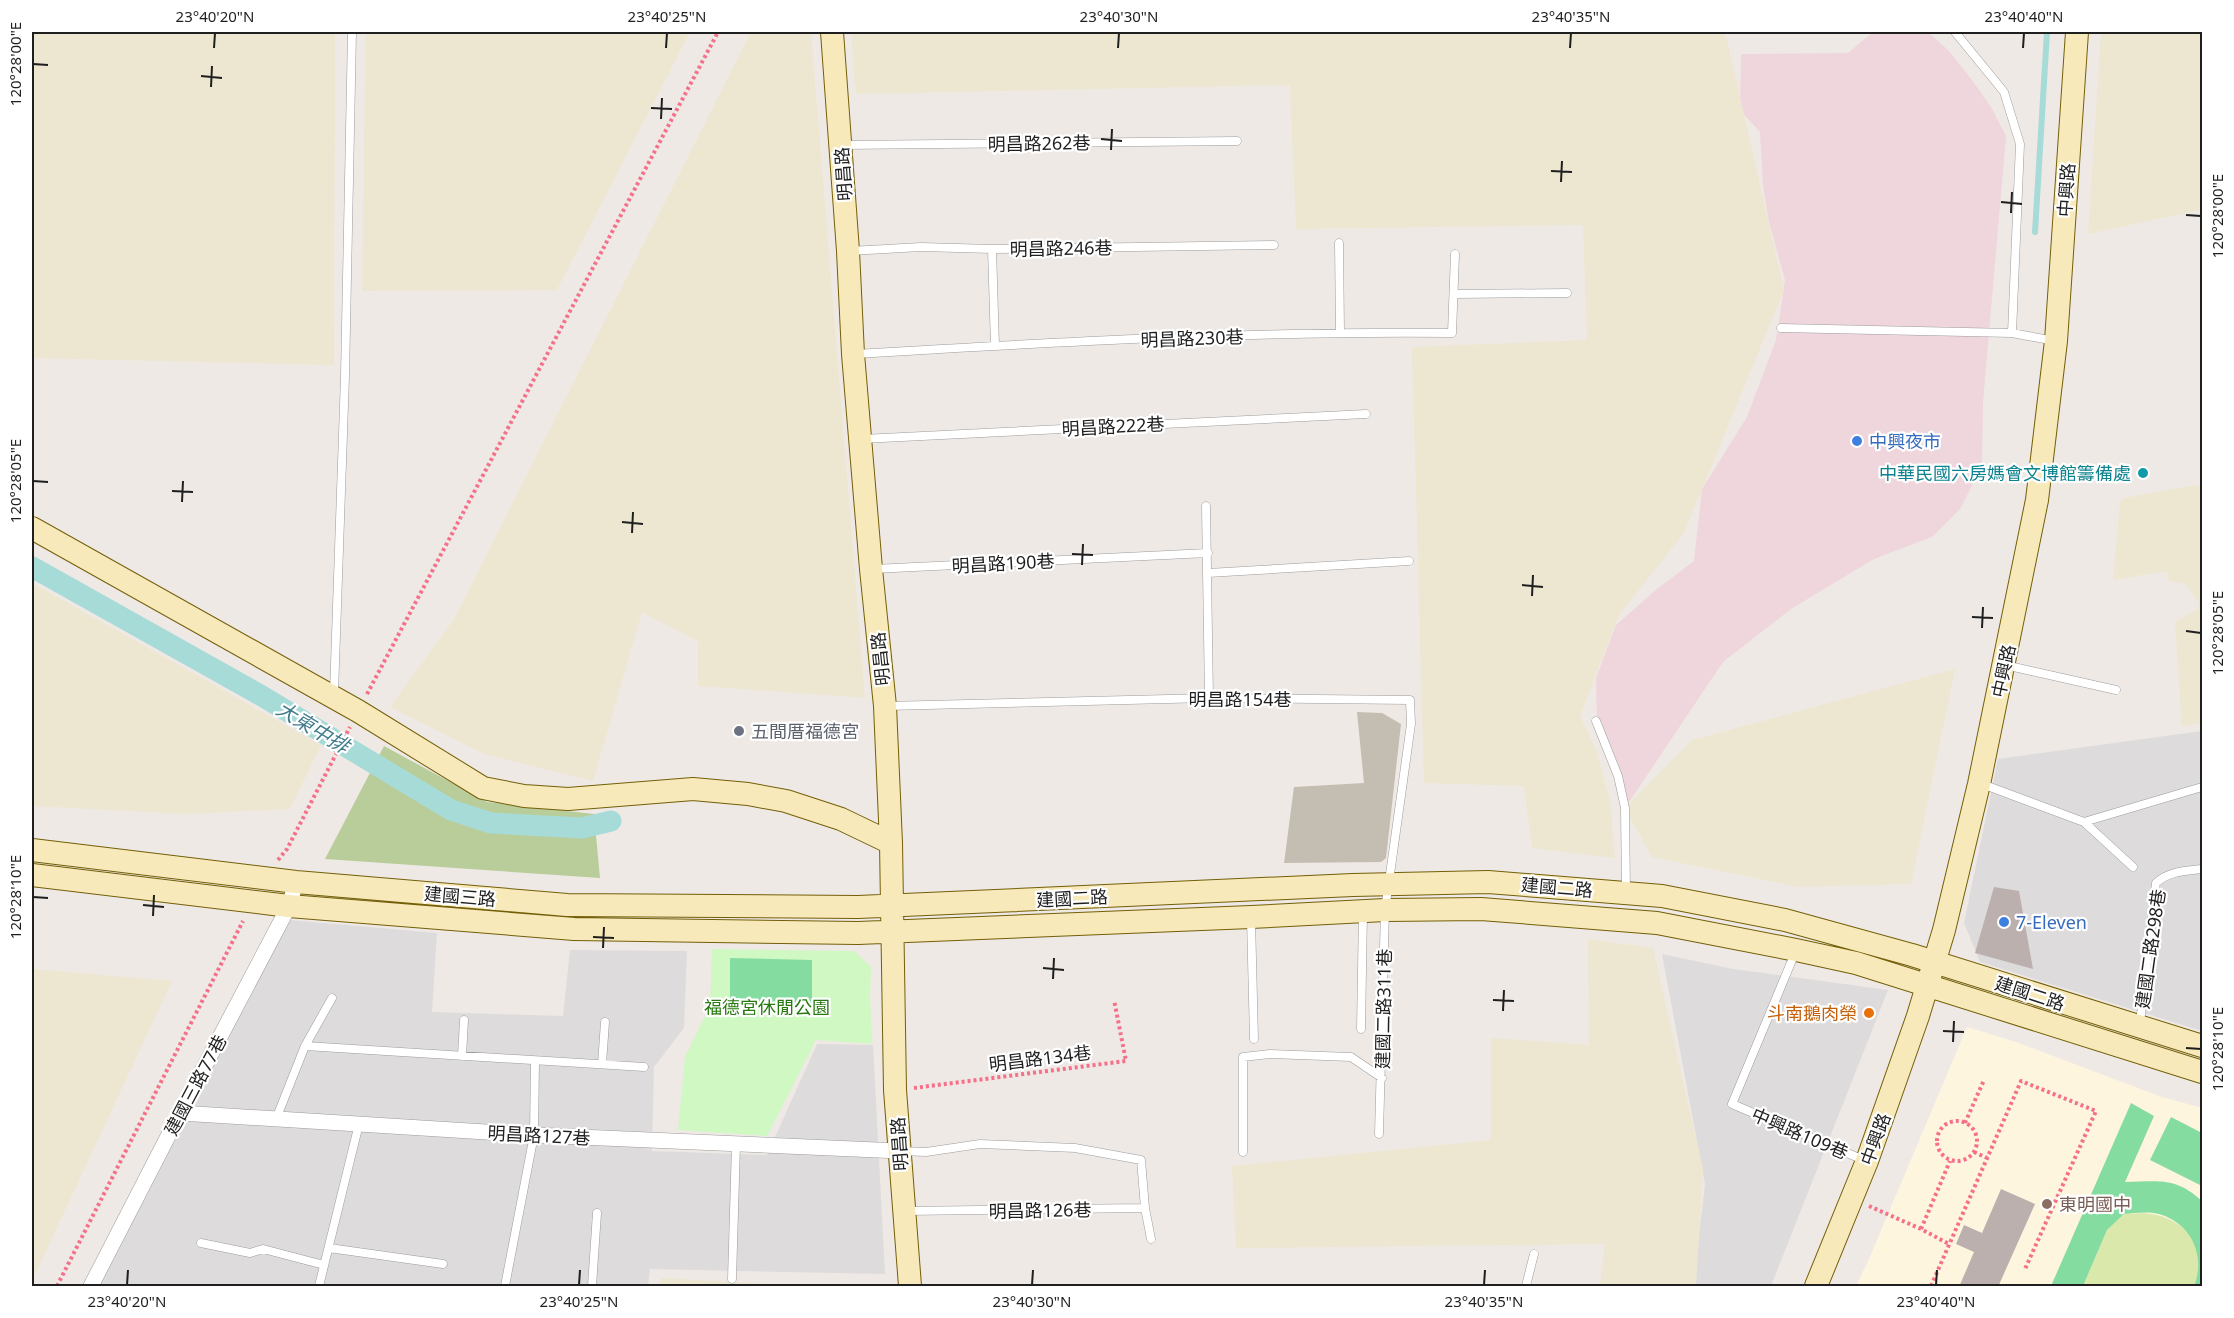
<svg xmlns="http://www.w3.org/2000/svg" width="2234" height="1318" viewBox="0 0 2234 1318" font-family="'Noto Sans','Noto Sans TC',sans-serif">
<style>
.residential{fill:#dddbdc}
.commercial{fill:#efd5dc}
.education{fill:#fef5df}
.construction{fill:#c3beb1}
.farmland{fill:#ede7d1}
.grass{fill:#dbe8ac}
.forest{fill:#b9cd9b}
.park{fill:#cff8c3}
.pitch{fill:#85dca1}
.lines{fill:none;stroke-linecap:round;stroke-linejoin:round}
.stream{stroke:#a7dbd8;stroke-width:6}
.canal{stroke:#a7dbd8;stroke-width:21}
.building{fill:#bcb0ae}
.lane-casing{stroke:#9c9c9c;stroke-width:9}
.street-casing{stroke:#9c9c9c;stroke-width:16}
.secondary-casing{stroke:#735f08;stroke-width:24}
.path{stroke:#f57089;stroke-width:4;stroke-dasharray:3 3;stroke-linecap:butt}
.lane{stroke:#fff;stroke-width:8}
.street{stroke:#fff;stroke-width:15}
.secondary{stroke:#f8e9ba;stroke-width:22}
.ticks{fill:none;stroke:#1f1f1f;stroke-width:2}
.shop-dot{fill:#3f7fe0;stroke:#fff;stroke-width:2}
.culture-dot{fill:#0f9aa8;stroke:#fff;stroke-width:2}
.worship-dot{fill:#6b7280;stroke:#fff;stroke-width:2}
.food-dot{fill:#e8710a;stroke:#fff;stroke-width:2}
.education-dot{fill:#8d6e63;stroke:#fff;stroke-width:2}
.labels{text-anchor:middle;dominant-baseline:central;stroke-width:4.5;stroke-linejoin:round;paint-order:stroke}
.street-label{font-size:18px;fill:#1f1f1f;stroke:#fff}
.shop-label{font-size:18px;fill:#366cbe;stroke:#fff;text-anchor:start}
.culture-label{font-size:18px;fill:#0d838f;stroke:#fff;text-anchor:end}
.worship-label{font-size:18px;fill:#5b616d;stroke:#fff;text-anchor:start}
.park-label{font-size:18px;fill:#267a0f;stroke:#fff}
.food-label{font-size:18px;fill:#c56008;stroke:#fff;text-anchor:end}
.education-label{font-size:18px;fill:#785e54;stroke:#fff;text-anchor:start}
.water-label{font-size:20px;font-style:italic;fill:#427d8d;stroke:#fff}
.neatline{fill:none;stroke:#1f1f1f;stroke-width:2}
.ticks-label{font-size:15px;text-anchor:middle;fill:#1f1f1f}
</style>
<rect width="100%" height="100%" fill="#efe9e5"/>
<path class="residential" d="M2202,731v300l-222,-69 -16,-39 34,-164z
M289,920l148,13 -5,79 131,4 7,-66 117,1 -3,77 -30,39 -2,84 115,4 50,-111 56,1 12,229 -235,-5 -2,17h-549z
M1662,954l71,15 155,21 -117,296h-78l12,-102z"/>
<path class="commercial" d="M1873,32h55l21,19 23,29 19,27 15,29 -23,266 -1,64 -22,43 -28,28 -58,22 -83,50 -68,53 -98,146 -28,-83 -1,-47 20,-53 41,-36 37,-28 8,-72 45,-72 29,-77 9,-60 -16,-58 -6,-36 -3,-54 -20,-22 1,-56 107,-1z"/>
<path class="education" d="M1967,1027l49,15 146,55 40,11v178h-346l13,-27z"/>
<path class="construction" d="M1357,712l25,1 19,11 -15,134 -5,4 -97,1 10,-76 70,-4z"/>
<path class="farmland" d="M32,32h303l-1,333 -302,-7z
M366,32h324l-133,258 -195,1z
M751,32h60l54,666 -167,-12v-45l-56,-29 -49,169 -109,-27 -94,-47 64,-88z
M851,32h872l4,8 57,250 -100,243 -65,82 -39,101 17,36 13,49 5,57 -83,-10 -8,-62 -100,-3 -12,-436 175,-7 -4,-115 -287,4 -6,-144 -434,9z
M2101,32h101v189l-2,-11 -112,24z
M2202,484v239l-20,3 -7,-104 23,-13 1,-6 -13,-19 -17,-3 -2,-10 -54,9 7,-78 4,-4z
M32,583l289,162 -31,64 -105,5 -153,-8z
M1955,669l-44,215 -112,3 -147,-30 -27,-49 67,-68z
M1588,939l65,9 50,221 -7,117h-96l5,-42 -369,4 -4,-82 259,-26v-102l98,7z
M32,969l140,12 -140,300z
M661,1278l147,8h-148z"/>
<path class="grass" d="M2144,1213c40,3 67,34 50,73h-111l24,-56 17,-16z"/>
<path class="forest" d="M384,746l103,56 107,12 6,64 -275,-19z"/>
<path class="park" d="M712,949l142,2 17,16 -1,29 2,48 -56,-4 -49,96 -89,-6 7,-73 25,-51z"/>
<path class="pitch" d="M730,958l82,2v48l-82,-2z
M2131,1103l23,13 -29,66c34,0 49,-6 77,19v85h-8c12,-29 -2,-61 -32,-71 -12,-4 -26,-2 -38,-1l-17,16 -24,56h-32z
M2171,1117l31,16v53l-52,-26z"/>
<g class="lines">
<path class="stream" d="M2035,232l12,-200"/>
<path class="canal" d="M32,567l230,129 189,114 40,13 91,5 29,-7"/>
</g>
<path class="building" d="M1994,887l25,4 14,78 -58,-16z
M2001,1189l34,15 -37,83h-39l15,-35 -18,-8 8,-19 18,8z"/>
<g class="lines">
<defs>
<path id="lane" d="M1955,32l49,60 16,52 -8,189 43,8
M842,145l395,-4
M1339,243l1,89
M992,249l3,97
M850,251l71,-4 71,2 282,-4
M1454,294l113,-1
M1781,328l231,5
M855,354c198,-12 398,-23 597,-21l3,-79
M862,439l504,-25
M1206,506l3,192
M873,569l335,-16
M1208,573l201,-12
M2005,665l111,25
M334,693l11,-317 7,-344
M886,706l323,-8 201,2 1,24 -26,186 -6,224
M1596,721l22,55 7,32 1,84
M1982,784l102,38 118,-35
M2084,822l49,45
M1251,919l3,120
M1795,953l-63,151 134,57
M2140,1023l16,-140c13,-12 29,-12 46,-14
M1361,1029l2,-117
M305,1046l339,21
M462,1056l2,-36
M602,1064l3,-42
M276,1119l29,-73 27,-48
M901,1151l25,1 54,-8 95,4 66,12 4,48
M1243,1152v-95l27,-3 81,3 31,21
M905,1211l240,-3 6,31
M201,1243l49,10 13,-4 61,16
M329,1248l114,16
M732,1279l4,-134
M319,1286l40,-162
M505,1286l29,-151 1,-74
M592,1286l5,-73
M1526,1286l8,-32"/>
<path id="street" d="M180,1113l354,22 366,16
M91,1286l89,-173 109,-207 7,-24"/>
<path id="secondary" d="M832,32l16,219 5,103 18,215 14,137 6,137 4,247 15,196
M32,528l326,183 125,77 41,8 44,3 125,-10 55,5 38,7 55,18 50,24
M32,850l264,32 271,23 291,2 495,-22 135,-3 174,14 123,24 127,35 290,91
M32,875l257,31 285,23 284,4 393,-16 134,-7 96,-1 176,14 139,27 60,13 346,109
M1816,1286l51,-125 51,-145 26,-86 35,-146 58,-284 19,-159 21,-309"/>
</defs>
<use href="#lane" class="lane-casing"/>
<use href="#street" class="street-casing"/>
<use href="#secondary" class="secondary-casing"/>
<path class="path" d="M367,694l351,-662
M278,860l9,-11 63,-122
M914,1088l212,-27 -12,-61
M1937 1141a20 20 0 1 1 40 0a20 20 0 1 1-40 0Z
M1965,1123l19,-43
M1974,1152l13,6
M1869,1206l52,23 28,15
M1921,1229l29,-68
M57,1286l186,-365
M1931,1286l90,-205 75,30 -71,158"/>
<use href="#lane" class="lane"/>
<use href="#street" class="street"/>
<use href="#secondary" class="secondary"/>
</g>
<path class="ticks" d="M214,48l1,-15M666,48l1,-15M1118,48l1,-15M1570,48l1,-15M2023,48l1,-15M33,64l15,1M201,76l21,2M211,87l1,-21M651,108l21,1M661,119l1,-21M1101,139l21,2M1111,150l1,-21M1551,171l21,1M1561,182l1,-21M2001,202l21,2M2011,213l1,-21M2186,215l15,1M33,481l15,1M172,491l21,1M182,502l1,-21M622,522l21,2M632,533l1,-21M1072,554l21,1M1082,565l1,-21M1522,585l21,2M1532,596l1,-21M1972,617l21,1M1982,628l1,-21M2186,631l15,2M33,897l15,1M143,905l21,2M153,916l1,-21M593,937l21,1M603,948l1,-21M1043,968l21,2M1053,979l1,-21M1493,1000l21,1M1503,1011l1,-21M1943,1031l21,1M1953,1042l1,-21M2186,1048l15,1M127,1285l1,-15M579,1285l1,-15M1032,1285l1,-15M1484,1285l1,-15M1936,1285l1,-15"/>
<g class="shop-dot">
<circle cx="1857" cy="441" r="6"/>
<circle cx="2004" cy="922" r="6"/>
</g>
<circle class="culture-dot" cx="2143" cy="473" r="6"/>
<circle class="worship-dot" cx="739" cy="731" r="6"/>
<circle class="food-dot" cx="1869" cy="1013" r="6"/>
<circle class="education-dot" cx="2047" cy="1204" r="6"/>
<g class="labels">
<g class="street-label">
<text transform="translate(1039 143) rotate(-1)">明昌路262巷</text>
<text transform="translate(843 174) rotate(-94)">明昌路</text>
<text transform="translate(2066 190) rotate(-86)">中興路</text>
<text transform="translate(1061 248) rotate(-1)">明昌路246巷</text>
<text transform="translate(1192 338) rotate(-2)">明昌路230巷</text>
<text transform="translate(1113 426) rotate(-3)">明昌路222巷</text>
<text transform="translate(1003 563) rotate(-3)">明昌路190巷</text>
<text transform="translate(880 659) rotate(-96)">明昌路</text>
<text transform="translate(2003 671) rotate(-78)">中興路</text>
<text x="1240" y="699">明昌路154巷</text>
<text transform="translate(1557 887) rotate(5)">建國二路</text>
<text transform="translate(460 896) rotate(5)">建國三路</text>
<text transform="translate(1072 898) rotate(-3)">建國二路</text>
<text transform="translate(2150 949) rotate(-82)">建國二路298巷</text>
<text transform="translate(2030 993) rotate(18)">建國二路</text>
<text transform="translate(1383 1009) rotate(-89)">建國二路311巷</text>
<text transform="translate(1040 1058) rotate(-7)">明昌路134巷</text>
<text transform="translate(195 1085) rotate(-62)">建國三路77巷</text>
<text transform="translate(1800 1133) rotate(23)">中興路109巷</text>
<text transform="translate(539 1135) rotate(3)">明昌路127巷</text>
<text transform="translate(1875 1139) rotate(-70)">中興路</text>
<text transform="translate(899 1144) rotate(-94)">明昌路</text>
<text transform="translate(1040 1210) rotate(-1)">明昌路126巷</text>
</g>
<g class="shop-label">
<text x="1869" y="441">中興夜市</text>
<text x="2016" y="922">7-Eleven</text>
</g>
<g class="culture-label">
<text x="2131" y="473">中華民國六房媽會文博館籌備處</text>
</g>
<g class="worship-label">
<text x="751" y="731">五間厝福德宮</text>
</g>
<g class="park-label">
<text x="767" y="1007">福德宮休閒公園</text>
</g>
<g class="food-label">
<text x="1857" y="1013">斗南鵝肉榮</text>
</g>
<g class="education-label">
<text x="2059" y="1204">東明國中</text>
</g>
<g class="water-label">
<text transform="translate(313 727) rotate(31)">大東中排</text>
</g>
</g>
<rect width="2234" height="1318" fill="none" stroke="#ffffff" stroke-width="66"/>
<rect x="33" y="33" width="2168" height="1252" class="neatline"/>
<g class="ticks-label">
<text x="215" y="22">23°40'20"N</text>
<text x="667" y="22">23°40'25"N</text>
<text x="1119" y="22">23°40'30"N</text>
<text x="1571" y="22">23°40'35"N</text>
<text x="2024" y="22">23°40'40"N</text>
<text transform="translate(16 64) rotate(-90)" y="5">120°28'00"E</text>
<text transform="translate(2218 216) rotate(-90)" y="5">120°28'00"E</text>
<text transform="translate(16 481) rotate(-90)" y="5">120°28'05"E</text>
<text transform="translate(2218 633) rotate(-90)" y="5">120°28'05"E</text>
<text transform="translate(16 897) rotate(-90)" y="5">120°28'10"E</text>
<text transform="translate(2218 1049) rotate(-90)" y="5">120°28'10"E</text>
<text x="127" y="1307">23°40'20"N</text>
<text x="579" y="1307">23°40'25"N</text>
<text x="1032" y="1307">23°40'30"N</text>
<text x="1484" y="1307">23°40'35"N</text>
<text x="1936" y="1307">23°40'40"N</text>
</g>
</svg>
